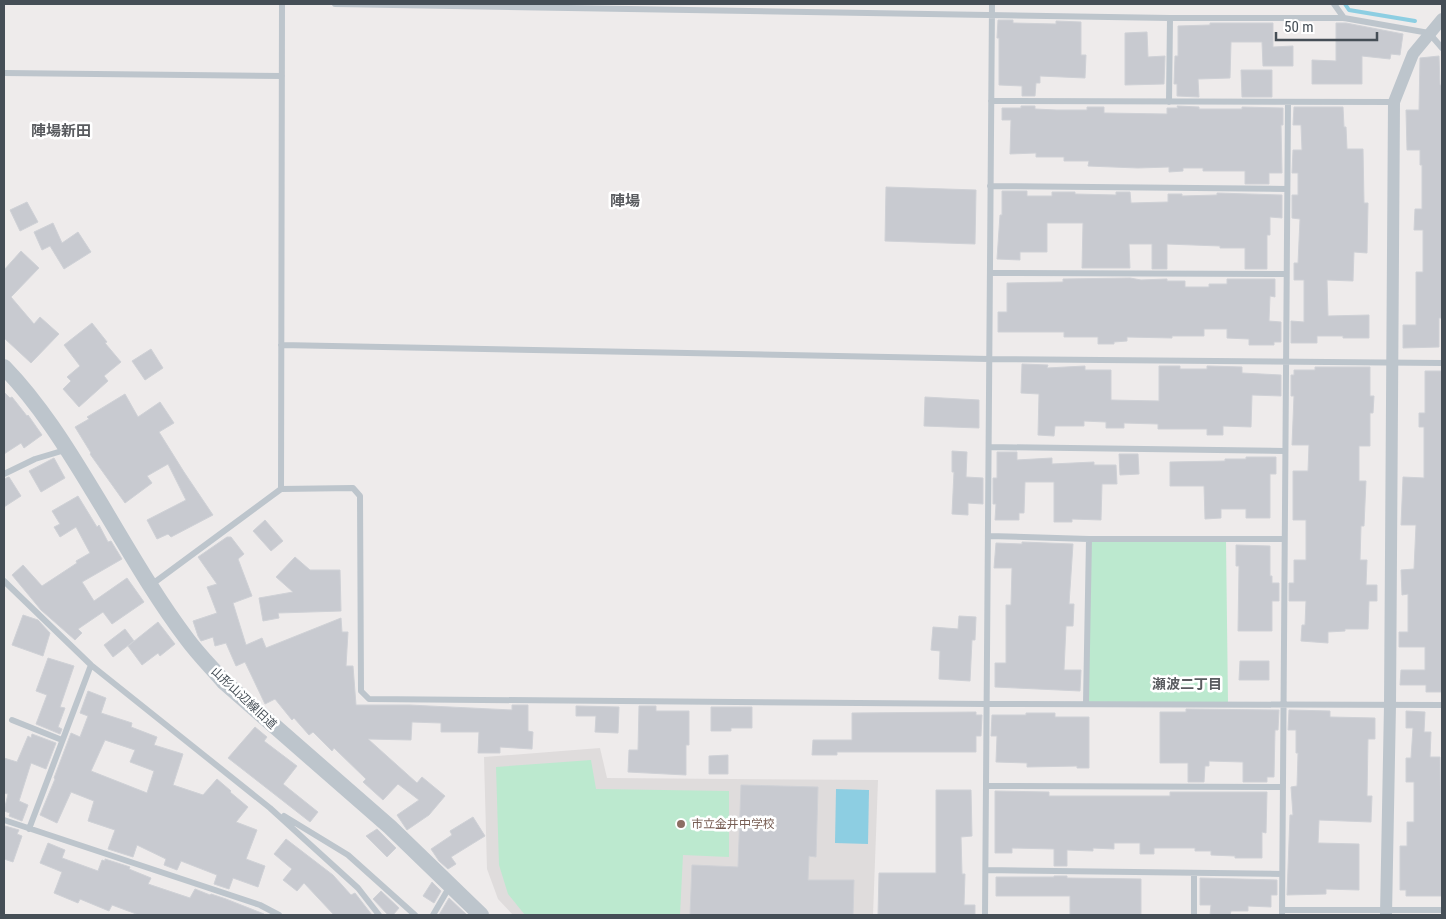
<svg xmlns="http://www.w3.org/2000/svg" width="1446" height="919" viewBox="0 0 1446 919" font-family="'Roboto Condensed','Noto Sans JP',sans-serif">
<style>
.education{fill:#dfdcdc}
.green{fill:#bce9cf}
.water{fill:#8dcee2}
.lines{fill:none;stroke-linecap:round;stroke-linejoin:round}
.stream{stroke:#8dcee2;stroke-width:4}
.building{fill:#c8cad0;stroke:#cfd1d6;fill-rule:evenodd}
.service{stroke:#bdc5cc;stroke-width:6}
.minor{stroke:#bdc5cc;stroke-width:12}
.tertiary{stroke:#bdc5cc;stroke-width:16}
.education-dot{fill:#8d6e63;stroke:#fff;stroke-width:2}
.labels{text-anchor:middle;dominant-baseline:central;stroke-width:5;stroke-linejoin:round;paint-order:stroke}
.street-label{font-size:12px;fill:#454e56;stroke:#fff}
.education-label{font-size:12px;fill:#785e54;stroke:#fff;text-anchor:start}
.neighbourhood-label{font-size:14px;font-weight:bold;fill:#595b5f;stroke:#fff}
.quarter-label{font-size:15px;font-weight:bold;fill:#595b5f;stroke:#fff}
</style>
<rect width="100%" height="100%" fill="#eeebeb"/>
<path class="education" d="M600,748l7,30 271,2 -5,135h-360l-15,-16 -11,-30 -3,-112z"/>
<path class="green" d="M1089,539l137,1 2,164 -142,-1z
M591,760l5,29 133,2v66l-46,-2 -3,60h-155l-17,-21 -9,-29 -3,-98z"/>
<path class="water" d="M836,789l33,1 -1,54 -33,-1z"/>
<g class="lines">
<path class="stream" d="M1345,4l4,6 66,11"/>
</g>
<path class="building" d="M998,20h15v3l43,1v-3l25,1v33h5l-1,23 -45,-2v7h-4l-1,13h-13v-10l-23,-1v-47h-2z
M1210,23h63v24l20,-1v20h-30l-1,-24h-31l-1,36 -32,1 1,18 -22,-1v-12h-3l1,-28h3v-30l32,-1z
M1336,23h10l57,11 -3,21 -9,-1 -1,5 -28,-3v28h-50v-24l24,1z
M1147,32l1,25 17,-1 -1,28 -39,1v-52z
M1439,56l1,29h2v233h-3v29l-36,1v-23h13v-53h7v-42h-9l1,-21h7v-44h-2v-15h-13l-1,-40h13l1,-52z
M1241,70h31v27h-30z
M1021,106h14v3l21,1h31v-3h17v6l63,1v-6h11l-1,-2 22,1v2h43v-2l41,1v17h-2l1,48h-13v11h-24v-13h-42v-3h-20v3l-14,1v-5l-31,1 -50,-2 1,-5h-25v-4h-28v-4l-26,1 1,-34h-9v-12h19z
M1294,107h49l1,20h2l1,22h16l1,54h4l-1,50 -13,-1 -1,29 -26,-1 1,36 41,-1v23h-26v-2h-26v7h-26v-22l13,1v-42h-10v-17h4l2,-44 -8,-1v-23h6v-22h-6l1,-23h9l-1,-25h-8z
M886,187l90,3 -1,54 -90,-3z
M1002,191h25v5h25v-4h23v2l41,1v-3h14l1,11 37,-1v-8h14v2l35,-1v-2l65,2v23l-12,-1v18h-3v34h-22v-21h-25v-2l-53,-2v25h-15v-25h-23l1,24h-48l1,-45h-36v29h-27v8l-23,-1 3,-44h2z
M27,202l11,20 -18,9 -10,-21z
M53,223l9,20 16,-11 13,20 -27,17 -14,-23 -8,4 -8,-18z
M21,251l18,17 -28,29 23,27 6,-7 19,17 -28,29 -27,-25v-68z
M1130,278l11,2 26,-1v2h18v6h24v-3h18v-5h48v18l-5,-1 -1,25 12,1v20h-7v3h-25v-6l-22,-1v-9h-23v7h-32v2l-45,-1v4l-13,1v2h-16v-7h-34v-5h-66v-20h9v-29l56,-1v-3z
M92,323l15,19 -2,1 16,19 -17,14 4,5 -29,26 -16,-18 8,-8 -4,-4 13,-11 -16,-21z
M151,349l12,19 -18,12 -13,-19z
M1022,364l26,1 -1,3 38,-2v4h26v30l48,1v-35h21v3h27v-3l35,1v6l39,2v21l-29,-1 -1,32 -28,-1v9h-16v-6h-49v-5l-34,-1v5h-18v-6l-22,-1v5h-29l-1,10 -16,-1 1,-41 -18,-1z
M1315,367h55v29h4l-1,17h-3v33h-11v35h7l-2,45h-3l-1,34h7l-1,25h11v16h-8l-1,28h-23v2l-17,1v11l-27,-2 1,-16h3l1,-24h-17v-18h5v-23h12v-40h-13v-49h15l1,-26h-17l2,-49h-3v-21h3v-5h21z
M1425,371h17v321h-16v-7h-26l1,-15h24v-23h-26v-15h9v-38l-6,1 -1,-25 13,-1 2,-44h-15l2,-48 21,1v-51h-5v-14h6z
M4,392l6,6 2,-1 15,19 1,-1 14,20 -18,13 -3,-5 -17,11z
M125,394l13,23 22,-15 14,21 -15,9 25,40 29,43 -42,22 -3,-3 -11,5 -10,-19 39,-20 -18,-36 -21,12 5,7 -27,20 -35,-49 1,-1 -16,-26 14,-8 -2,-2z
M925,397l54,3v28l-55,-2z
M952,451l15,1 -1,25 17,1v26l-15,-1v12l-16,-1 2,-42h-2z
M997,452h20v8l35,-2v6l42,-2v3h22l1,19h-15l-1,36 -29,-1v3h-18v-40h-29l-1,31h-5v7h-24l1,-16h-3v-26h4z
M1119,454h19l1,20 -19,1z
M1246,457h30v17h-6v44h-24v-9h-25v9l-16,1 -1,-33h-34v-24l55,-1v-2h21z
M54,458l11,20 -24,14 -12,-21z
M9,477l12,19 -17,11v-28z
M78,496l19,31 2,-2 9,17 3,-1 11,18 -40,23 12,19 33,-23 17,24 -32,22 -9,-12 -25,17 4,4 -7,7 -34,-30 -29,-35 11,-10 19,21 35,-23 -1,-2 14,-8 -14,-26 -16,10 -6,-10 6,-3 -8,-13z
M265,520l18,21 -12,10 -18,-20z
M227,537h4l13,17 -6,5 14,37 -19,7 13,42 16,-7 4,10 75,-30 1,14h6l-2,34h7l3,39h53l103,5v-5h16v26l5,1 -1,17 -32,-2v6h-22l1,-21h-38v-9l-29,-1 -1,18 -43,-1 49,44 5,-6 23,19 -16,19 -22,15 -10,-15 22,-15 -21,-16 -15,16 -20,-18 3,-3 -32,-31 -2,3 -19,-19 -4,3 -15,-17 -2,2 -17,-21 -10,5 -20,-42 -9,4 -10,-23 -11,3 -2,-9 -12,4 -3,-5 -5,-15 24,-8 -10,-26 10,-3 -19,-27z
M1022,542l51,2 -4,60h5l-1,22h-7l-2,44h17l-1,21 -85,-4v-24h11v-58h5l1,-37h-18l2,-25 26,1z
M1236,545l34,1v30h2v7h7v18h-7v30h-34l1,-65h-3z
M295,557l15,13h30l1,41 -63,2 1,5 -16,3 -4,-23 34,-6 -17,-15z
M23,615l15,5 12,13 -7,23 -31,-11z
M959,616l17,1 -1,23h-3l-2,41 -31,-2 1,-28 -9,-1 2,-23 25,2z
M158,622l17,22 -15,12 -2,-3 -16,12 -14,-19z
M125,629l9,12 -21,16 -9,-12z
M48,658l26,8 -14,41 5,1 -7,19 4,2 -2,5 -24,-10 11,-29 -11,-4z
M1240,661h29v19h-30z
M88,691l18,7 -5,15 31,10 -1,4 26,10 -3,8 29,9 -10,31 30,10 14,-16 14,12 -1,1 18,15 -12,15 21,8 -11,29 19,7 -7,21 -25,-9 -4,11 -15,-5 3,-9 -36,-14 -4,9 -13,-5 2,-6 -29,-14 -4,12 -25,-8 7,-19 -27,-9 6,-20 -23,-9 -14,31 -17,-8 15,-36 -1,-1 17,-45 9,4 8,-21 -8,-3zM105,740l30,10 -5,12 24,9 -7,22 -56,-22z
M576,706l43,1 -1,26 -23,-1 1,-16h-20z
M639,706h17v5h33v34h-3v30l-58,-3 1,-22h9z
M711,707h41v21h-21v3h-20z
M1186,709l93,1 -1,20h-3l-1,47h-7v5h-24v-20l-34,-1v5h-4l-1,16h-16v-19h-28v-51h26z
M1289,710l41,1v6l45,1v21h-7l-1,57h5l-1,26 -52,-2 -1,23 41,1v46l-33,-1v5l-39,1 3,-80h3l-2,-28 6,-1 1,-33h-2v-23h-8z
M1406,711l19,1 -1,20h7l-1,25h10l2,139h-36v-6h-6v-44h7v-24h7v-40h-8v-24h5l2,-30h-7z
M976,712v3h6l-1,21h-5v16h-139v3h-25l1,-15h39v-27z
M1026,713h29v4h34v51h-12v-2l-50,1v-4l-31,-1 1,-26h-6l1,-21h34z
M255,727l12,10 -3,4 33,25 -14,18 35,28 -8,10 -82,-64z
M32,734l24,9 -10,26 -15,-6 -12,38 9,4 -6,16 -13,-5 1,-3 -6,-2 4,-17 -4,-1v-35l13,4 11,-26 3,2z
M728,755v19h-19v-18z
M741,785l77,2 -2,70 -7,-1 -1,24h46l-1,35h-163l2,-50 46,2z
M936,790h35l1,46 -11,1 1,37h3l-1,31h11v10h-97l1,-42h57z
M995,791l54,1v4h121v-4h97l-1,41 -4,-1v26h-27v-2l-24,-1v-4h-16v-3h-41v6h-14v-11h-26v6l-21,-1v3l-26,-1v16h-13v-17l-42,-1v5h-17z
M473,817l12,19 -34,21 5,7 -8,5 -9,-8 -8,-12 21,-14 -2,-4z
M5,826l14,4 -2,4 5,2 -9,26 -9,-3v-28z
M377,829l19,19 -9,9 -21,-21z
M286,839l47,36 18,20 4,-2 17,22h-38l-30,-32 -7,8 -14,-11 9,-11 -18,-15z
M48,843l17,7 -3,8 36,13 4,-11 3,1v-2l25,8 -1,2 22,9 -3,6 42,14 5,-9 15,6 1,-1 15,5 38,15v1h-125l-27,-10 -3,6 -29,-12 -2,4 -24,-10 8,-21 -22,-9z
M1054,876h13v2l74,1v36h-71v-19h-74v-19h58z
M1200,878l77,2v15h-6v12l-23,-1v5h-17l-1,4h-20l1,-10h-11z
M432,882l9,9 -7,12 -11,-7z
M381,891l18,17 -6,7h-5l-15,-16z
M449,898l18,17h-28z"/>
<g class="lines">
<path class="service" d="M282,4l-1,485 72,-1 7,8 1,195 8,8 618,5 455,1
M335,4l835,14h174l85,15 13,15
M1334,4l10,14
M4,73l278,3
M991,101l403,1
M1169,102l1,-84
M990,186l297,3
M990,273l296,1
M281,345l708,14 453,4
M989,447l295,4
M4,474l31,-15 30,-9
M989,536l100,3h195
M4,581l87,84 179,143 88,80 21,27
M151,585l130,-96
M1086,703l3,-164
M12,720l50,20
M986,786l297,1
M284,816l64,39 67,60
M4,820l256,85 19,10
M29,829l62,-164
M986,870l296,4
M1194,873v42
M1282,910h160
M433,915l17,-29
M985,915l7,-911
M1282,915l6,-813"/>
<path class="minor" d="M1386,915l4,-210 4,-603 19,-48 29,-35"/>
<path class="tertiary" d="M4,367c35,36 63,81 89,124 30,49 59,102 94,148 11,15 25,29 37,43l166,145 91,88"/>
</g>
<circle class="education-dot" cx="681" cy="824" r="5"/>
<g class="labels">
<g class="street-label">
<text transform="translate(244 698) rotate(43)">山形山辺線旧道</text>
</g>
<g class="education-label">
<text x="691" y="824">市立金井中学校</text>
</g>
<g class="neighbourhood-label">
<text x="1187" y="684">瀬波二丁目</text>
</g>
<g class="quarter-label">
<text x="61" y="131">陣場新田</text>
<text x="625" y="201">陣場</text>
</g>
</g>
<rect width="1446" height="919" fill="none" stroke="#454e56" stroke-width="10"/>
<path d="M1276 32v8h101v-8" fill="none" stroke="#454e56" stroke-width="2.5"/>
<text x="1284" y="32" font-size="15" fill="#454e56" stroke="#ffffff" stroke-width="4" paint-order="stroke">50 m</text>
</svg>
